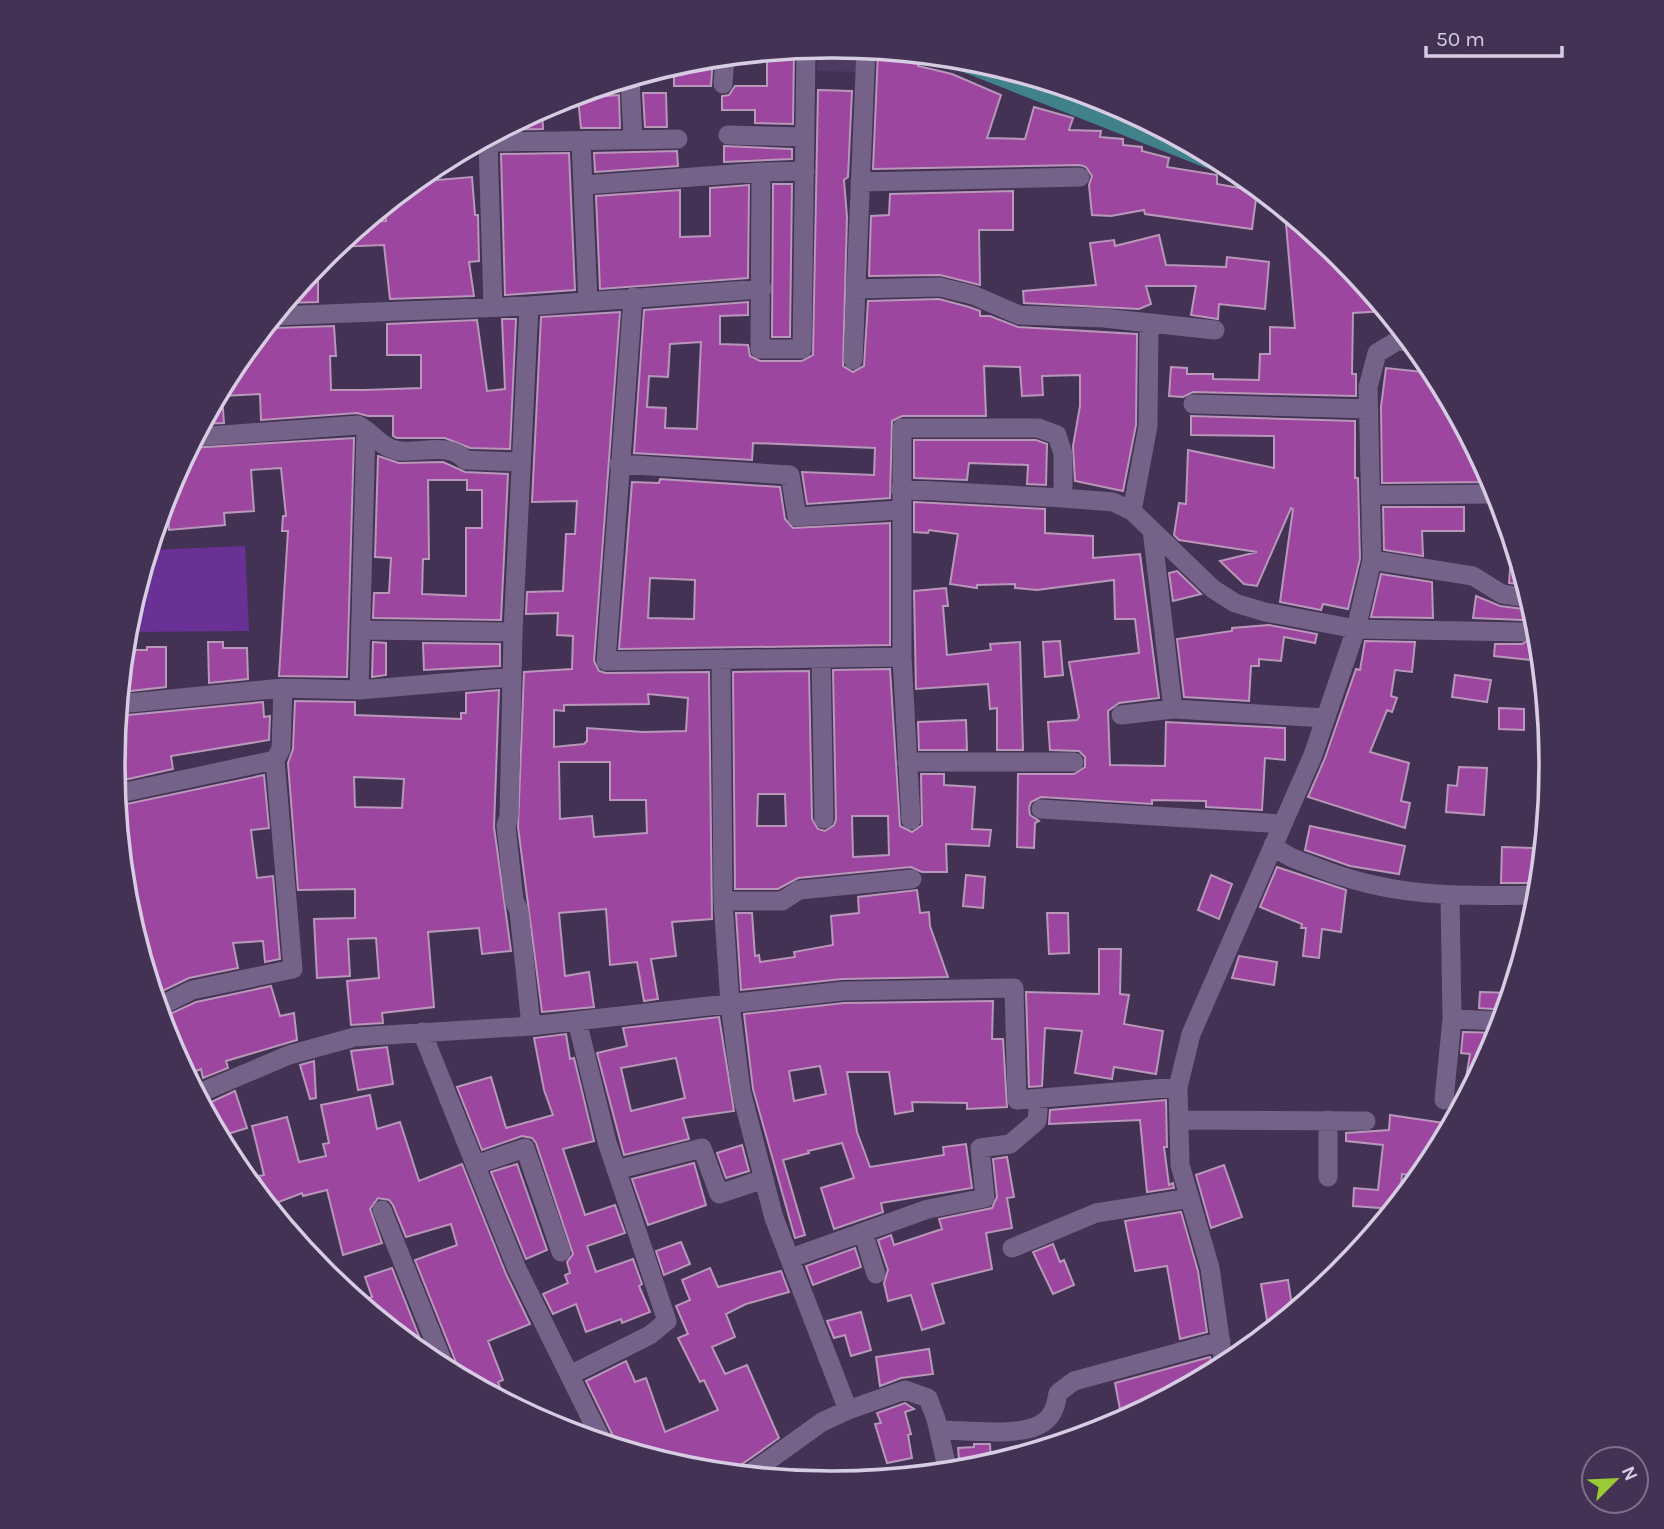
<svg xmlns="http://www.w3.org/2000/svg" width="1664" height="1529" viewBox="0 0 1664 1529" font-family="Karla,sans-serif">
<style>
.built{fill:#4d3962}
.water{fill:#693196}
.building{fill:#9c469f;stroke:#b997b9;stroke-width:2;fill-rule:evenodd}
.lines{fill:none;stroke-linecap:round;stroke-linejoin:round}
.street{stroke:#746288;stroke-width:19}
.primary{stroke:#40818a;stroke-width:21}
.rim{fill:none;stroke:#d7cde3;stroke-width:3.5}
</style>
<rect width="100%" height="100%" fill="#433254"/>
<path class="built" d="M832,46l29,2v24l-44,-1v-24z"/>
<path class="water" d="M245,546l4,85 -123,1 23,-82z"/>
<path class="building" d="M794,49l-1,75 -38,-1v-13h-33v-14l7,-1 6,-9h32v-34z
M878,51l41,7 -1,8 34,8 49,21 -14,43 38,1 9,-32 39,11 -4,12 32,1 -1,6 23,2v6l19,2v4l27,7 -2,9 50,8v9l40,7 -5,38 -107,-15 -1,-4 -33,6 -19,-1 -3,-30 3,-9 -6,-9 -6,-2 -207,4z
M713,57l-2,29h-37v-21z
M818,90l34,1 -4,86 -4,3 3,37 -4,149 10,6 11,-6 4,-65 71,-2 30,8 11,4v5h10l28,11 119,7 -1,91 -13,66 -48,-10 -2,-35 7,-40v-31l-38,1 1,19 -21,1 -2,-29 -36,-1 2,50h-84l-10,5 -2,77 -83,6 -5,-32 72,3 1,-27 -122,-5 -1,17 -118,-7 10,-143 104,-8v13l-28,1v28l28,1 2,11 10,5h42l11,-6zM701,342l-4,87 -32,-1 1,-20 -19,-1 2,-31 19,1 2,-33z
M643,93h23l1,34h-22z
M619,95l1,33h-39l-3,-30z
M542,108l1,21 -41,1 7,-4z
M724,146l68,3v10l-68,3z
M677,151l1,15 -83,6 -1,-19z
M569,153l6,137 -70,5 -4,-141z
M472,177l3,38h3l1,46 -10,1 5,34 -84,3 -6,-54 -49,2 30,-25 21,-1 -2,-15 30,-24z
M773,184h19l-2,153h-18z
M749,185l-1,93 -148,11 -4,-93 84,-6v47l30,-1v-48z
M1013,191v39h-34l1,55 -40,-10 -71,1 2,-60 18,-1 1,-21z
M1299,223l42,33 45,55 -33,2 -1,61h4v22l-163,-4 -10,5 -14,-1 2,-29 16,1v6h26v5l46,1 1,-26h10v-27l25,1 -9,-104z
M1159,235l7,30 60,2 1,-10 42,5 -4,47 -46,-5 -1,15 -27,-4 5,-29h-50l5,18 -12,5 -115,-6 -1,-12 73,-6 -6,-42 24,-3 1,6z
M318,263v39l-33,1 2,-3z
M620,312l-26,349 5,10 7,2 103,-1 3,247 -40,3 4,34 -25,3 7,40 -14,2 -7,-39 -27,3 -4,-56 -47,4 6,63 24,-4 5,35 -52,5 -24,-185 6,-155 48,-3 1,-33 -16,-1 1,-22 -32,1 1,-22 36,-1 3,-57h9l2,-33 -45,1 9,-185zM648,694l40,4 -2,33 -43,1 -56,-4v13l-3,3 -30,3v-37l10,1v-6l85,-1zM559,762h51v38h36l1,33 -53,4 -2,-21 -32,3z
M502,319h14l-6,130 -40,-1 -25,-10h-48l-4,-2v-20h-25l-11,-3 -96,7 -1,-26 -38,2 2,27 -21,1 31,-59 33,-40 7,3 60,-2 2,30h-6l1,34h33l57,-2v-33h-34v-31l90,-4 10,71 18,-2z
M1424,358l6,7 62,117 -110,1 -1,-76 5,-39 37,4z
M1191,416l164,5v57h3l2,81 -12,50 -25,-5 -2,6 -41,-8 13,-93 -2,-1 -34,78 -13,-2 -24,-23 37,-9 -78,-12 -5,-5 5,-32 7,1 2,-54 86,18v-32l-83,-1z
M354,438l-7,239 -68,-1 9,-145h-6l1,-15h3l-5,-48 -30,2 3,41 -30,2 1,12 -56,5 -1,-41 2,-4 11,-1 -1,-18 10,-18z
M914,440h122l11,4 -1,41 -19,-1 1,-19 -59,-2 -2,17 -53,-2z
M378,456l21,7 44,-1 22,10 43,2 -7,146 -128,-2 1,-25h15l2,-35 -16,-1zM428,480h39v10h15v38h-16v68l-44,-2 1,-35h6z
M660,479l120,8 5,32 8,9 97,-5v122l-271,4 13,-167 27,1zM650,578l45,2 -1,39 -46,-1z
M914,502l131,7v24l48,3v22l47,-4 19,144 -40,5 -11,8 2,54 55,1 1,-44 119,6v32l-20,-2 -3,52 -56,-3v-6l-54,-1v4l-111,-7 -10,5 -2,6 1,7 9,6 -4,2 -1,25 -17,-1 1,-73h56l11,-7v-10l-6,-6 -29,-1 -2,-28 29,-2 2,-3 -10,-55 70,-9 -4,-34h-20l-1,-39 -77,10 -22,-2v-4l-38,1v3l-27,-4 8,-50 -29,-4 -1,3 -14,-1z
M1383,507h81v24h-42l1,25 -39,-6z
M1512,544h1l12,41 -16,-2z
M1177,571l24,23 -28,7 -4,-28z
M1381,574l51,8 1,36 -62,-1z
M946,588l2,18h-5l4,49 44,-5 -1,-6 30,-2 3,108h-26v-42l-7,1 -2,-25 -72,5 -2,-98z
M1476,596l24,10 33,4 1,20 -5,-8 -6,-2 -50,-2z
M1269,625l48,9 -2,9 -31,-6 -3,24 -22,-2v7h-8l-2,35 -65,-4 -7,-58 55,-8v-3z
M1533,637l-3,23 -36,-4 1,-12h27z
M1060,641l3,34 -18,2 -2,-35z
M1365,641l50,1 -3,30 -17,-2 -4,26 6,2 -5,14 -5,-2 -17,42 39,11 -8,38 9,2 -5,25 -97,-31 17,-39 31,-89 4,1z
M208,642h15v6h24l1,31 -39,4z
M373,642l13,1v32l-14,2z
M423,643l77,1v22l-76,4z
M147,647h19v40l-45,5 3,-42h23z
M890,669l10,157 12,6 10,-7 -1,-51h23v11l31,2 -3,42 19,1 -2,16 -43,-2 1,28h-25l-11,-5 -113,11 -20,11h-43l-2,-217 76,-1 3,148 6,10 7,2 9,-6 2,-6 -3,-149zM758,794h27l1,32h-29zM852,816h36l1,39 -36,2z
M1455,675l36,5 -4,22 -35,-5z
M499,690l-5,137 17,124 -29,3 -3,-26 -51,4 6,75 -52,6 1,10 -32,2 -4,-44 32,-3 -3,-40 -28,1 2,37 -33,2 -3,-59 41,-1v-29l-57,1 -10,-127 5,-14 2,-48 60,1v13l106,4v-6h5v-20zM354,777l50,2 -2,29 -47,-1z
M263,702l1,15 6,-1 -1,24 -98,16 2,13 -58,13 -2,-18 5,-48z
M1499,708l25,1v21l-25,-1z
M966,720l1,30h-48l-1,-28z
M1459,767l28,1 -3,47 -38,-3 2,-27 9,1z
M264,775l5,53 -18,2 6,48 16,-2 7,83 -15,3 -2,-21 -30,2 5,25 -49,10 -35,17 -27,-91 -10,-98z
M1310,826l95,20 -6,28 -49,-8 -45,-16z
M1502,847l31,1 -1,35h-31z
M1277,867l69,23 -5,42 -19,-3 -3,29 -16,-2 3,-28h-5l1,-4 -42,-17z
M966,875l19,2 -2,31 -20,-2z
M1211,875l21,9 -13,35 -21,-9z
M917,890l3,23 9,-1 1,14 18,51 -106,2 -101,11 -5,-77h16l3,43 4,-1 1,7 35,-5 -1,-5 39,-7 -2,-29 28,-3 -1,-16z
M1047,913h21l1,40 -20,1z
M1099,949h22l-1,45 9,1 -5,29 39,7 -7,43 -42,-7 -2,12 -37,-6 7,-42 -37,-3 -3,58 -13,1 -3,-95 73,2z
M1239,956l38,6 -3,23 -42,-7z
M271,986l9,30 14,-3 3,27 -71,21 2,7 -25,10 -2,-9 -9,4 -15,-40 -10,5 -6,-20 35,-16z
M1480,992l30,1 -5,17 -26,-2z
M993,1001l-1,38h11l4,68 -40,2v-6l-55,-1 1,9 -18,3 -6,-42h-42l10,60 13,35 74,-12 -1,-8 23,-3 6,44 -91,15 2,9 -49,17 -13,-41 33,-10 -12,-35 -34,8 1,2 -26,7 22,75 -10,3 -42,-149 -9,-75 100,-11zM820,1066l6,28 -32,7 -5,-30z
M719,1017l15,94 -51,7 6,21 -65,16 -27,-102 30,-7 -4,-18zM676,1058l9,40 -54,13 -10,-43z
M1463,1032l35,1 -32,64 -3,-1 7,-42 -9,-1z
M566,1034l4,25 4,-1 20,83 -31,8 22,66 30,-10 10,28 -38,13 9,26 37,-13 9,25 -3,2 11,26 -28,11 -1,-4 -35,13 -10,-28 -23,10 -10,-20 25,-11 -3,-8 5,-2 -3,-11 6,-8 -37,-111 -4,-5 -10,-2 -40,14 -25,-63 34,-10 15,51 47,-13 -9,-25 -10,-52z
M387,1047l6,37 -35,6 -7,-39z
M314,1061l2,37 -6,1 -10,-34z
M235,1091l12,37 -26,8 -10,-34z
M370,1095l7,34 23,-7 19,59 43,-17 44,110 24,50 -42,17 15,39 -5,2 7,19 -48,-26v-10l-42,-105 42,-15 -6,-21 -45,13 -13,-32 -4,-5 -11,-2 -8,11 12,34 -39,12 -16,-65 -24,6 -1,-3 -31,12 -12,-29 5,-1 -12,-49 35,-9 12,45 27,-6 -3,-12 6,-1 -8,-38z
M1166,1100l1,47h-3l5,38 4,-2 1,5 -27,4 -7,-72 -91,4 1,-14z
M1390,1115l61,9 -32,53 -17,-3 -2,27 -7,8 -40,-3 1,-18 24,2 5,-45 -37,-4v-8l43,-3z
M742,1145l7,26 -23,7 -9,-25z
M1007,1157l7,40 -7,1 5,30 -26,5 6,36 -60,15 12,39 -22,7 -11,-35 -23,6 -4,-18 4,-13 -10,-30 13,-5 3,10 48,-16 -3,-10 53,-11 5,-11 -4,-38z
M694,1163l12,42 -58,20 -16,-46z
M517,1164l30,86 -21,9 -35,-87z
M1224,1165l18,52 -31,11 -15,-53z
M1181,1212l17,59 9,61 -27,7 -13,-73 -32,5 -10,-50z
M681,1242l9,22 -26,11 -8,-24z
M1053,1244l7,18 4,-2 10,25 -21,9 -20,-42z
M855,1248l6,19 -48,18 -7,-19z
M392,1268l36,91 -69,-57 13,-5 -7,-20z
M710,1268l8,19 63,-16 8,21 -43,12 -20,10 9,23 -23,10 13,27 22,-9 32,73 -38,27 -5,9 -45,-4 -58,-18 -3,-10 -16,4v-8l-28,-57 40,-20 9,21 11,-4 19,54 53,-22 -14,-30 -4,2 -22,-44 10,-4 -12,-28 14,-6 -8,-20z
M1288,1280l5,32 -24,20 -8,-48z
M861,1312l10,38 -20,6 -6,-21 -11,3 -7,-17z
M929,1349l4,25 -32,4 -21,8 -4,-29z
M1210,1357l4,15 -26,14 -20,2 1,8 -27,14v-5l-22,4 -5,-26z
M905,1403l9,6 -9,3 6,22 -3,1 4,23 -25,5 -12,-39 6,-1 -4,-10z
M974,1444h16l1,20 -31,7 -2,-23 16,-1z"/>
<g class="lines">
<path class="street" d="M630,78l3,62
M723,84l2,-28
M728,135l77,2
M581,141l7,160
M479,142h9l5,165
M488,142l190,-3
M805,171l-44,1 -1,177h42l4,-301
M860,182l220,-5
M584,185l177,-13
M855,289l85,-2 33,8 46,20 85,3 111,12
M633,297l-27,364 296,-4
M529,306l-16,326 -4,184 -3,10 8,74 5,11 12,115
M274,316l255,-10 233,-17
M853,360l13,-311
M1193,404l176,5
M196,437l162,-12c16,8 23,24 42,26 20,2 52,-9 65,9l55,2
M619,464l171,11 7,42 102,-7
M900,489l163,9
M1371,495l127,-1
M1132,511l16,-85 1,-103
M1152,530l21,179
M1372,560l101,16 29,18 27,4
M361,630l152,2
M821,658l3,161
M721,659l2,242 7,103 11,87 33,127 74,192
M359,690l7,-259
M119,704l164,-16 76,2 153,-13
M1121,715l52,-6 153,9
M907,762h167
M116,794l159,-34 6,-11 2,-61
M1041,809l242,15
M911,820l-9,-163v-229h136l19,7 6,19v44l50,4 19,9 81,78 22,14 30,9 91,17 166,3
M1273,845c12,12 28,16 43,22 77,31 141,29 222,28
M723,901h59l17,-11 113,-11
M158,1007l34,-17 101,-21 -18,-209
M1452,1019l50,2
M422,1032l95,237 86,174
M197,1094l92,-39 66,-18 176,-11 312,-35 171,-3 3,112 161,-13
M1444,1100l8,-81 -2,-123
M1179,1120l187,1
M1328,1120v57
M475,1165l50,-17 36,104
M616,1170l86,-22 17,46 45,-15
M382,1210l64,160
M863,1232l13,42
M1012,1248l84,-35 94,-15
M791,1258l137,-49 57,-11 -5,-50 30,-4 27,-23 2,-22
M1224,1366l-14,-98 -30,-103 -2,-78 13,-53 122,-279 43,-126 16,-69 -4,-173 9,-34 20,-12 13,1
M570,1375l80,-40 17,-14 -60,-179 -30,-121
M939,1430c26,0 85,8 105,-8 10,-7 12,-18 14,-29l16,-12 147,-40
M748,1475l74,-53 26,-12 57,-20 23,8 8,21 12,53"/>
<path class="primary" d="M956,58l271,107"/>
</g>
<path d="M0 0H1664V1529H0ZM831 58H833A706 706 0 0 1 1539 764V765A706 706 0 0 1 833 1471H831A706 706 0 0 1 125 765V764A706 706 0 0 1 831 58Z" fill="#433254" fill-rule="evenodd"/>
<path class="rim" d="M831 58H833A706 706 0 0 1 1539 764V765A706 706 0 0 1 833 1471H831A706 706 0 0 1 125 765V764A706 706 0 0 1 831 58Z"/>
<g transform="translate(1615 1480) rotate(66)"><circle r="33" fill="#433254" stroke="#7e708d" stroke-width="2"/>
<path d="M0-5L12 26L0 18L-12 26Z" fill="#9acb34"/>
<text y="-10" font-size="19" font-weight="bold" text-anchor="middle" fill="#d7cde3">N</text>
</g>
<path d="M1426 46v10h136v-10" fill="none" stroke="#d7cde3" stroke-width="3.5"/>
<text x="1436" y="46" font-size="21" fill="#d7cde3" stroke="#433254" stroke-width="5" paint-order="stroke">50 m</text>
</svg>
